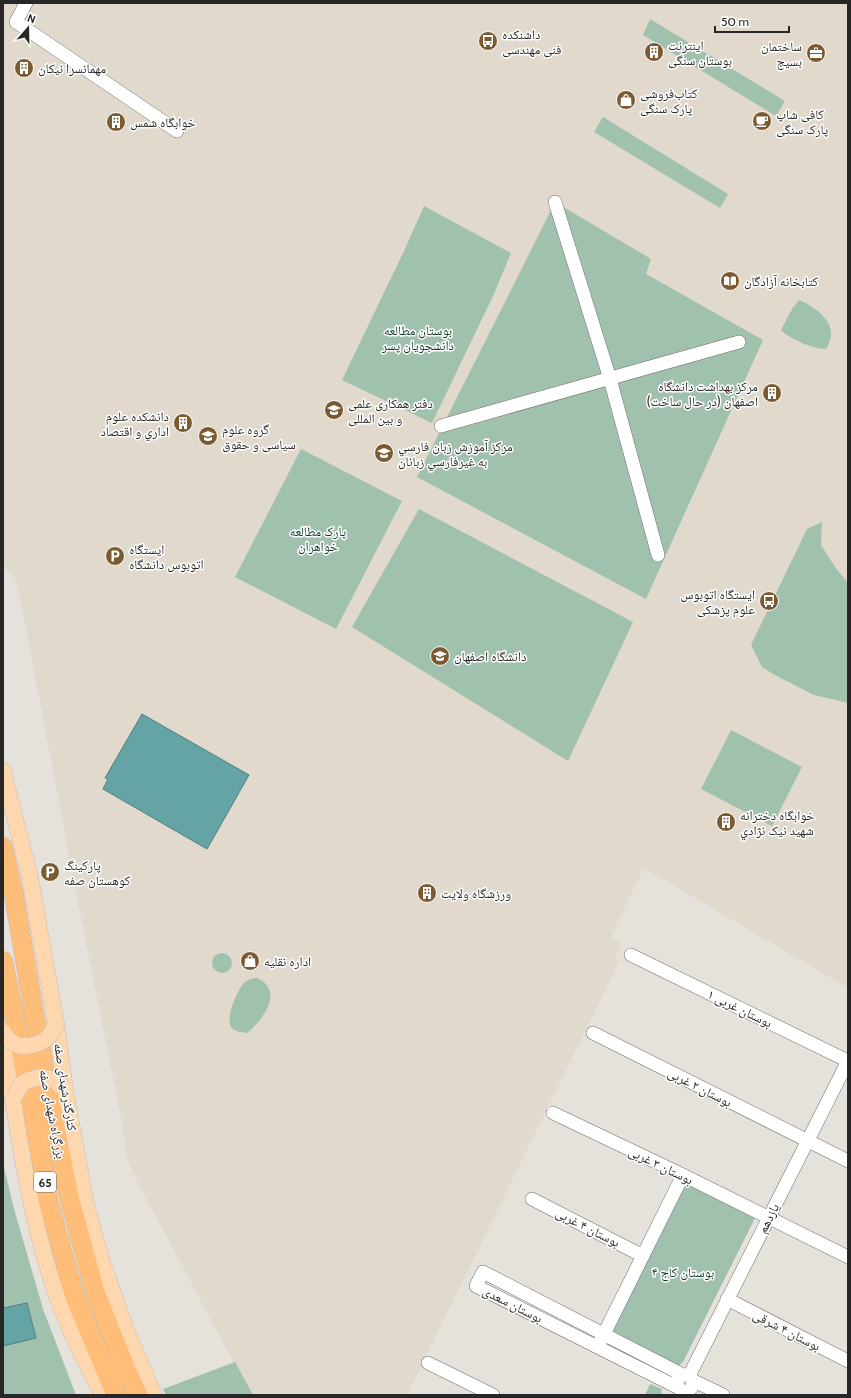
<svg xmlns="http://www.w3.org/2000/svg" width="851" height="1398" viewBox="0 0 851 1398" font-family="Cabin,'Noto Naskh Arabic',sans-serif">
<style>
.built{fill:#e0d9cc}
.green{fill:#a1c1af}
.water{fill:#64a4a5;stroke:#527e7f}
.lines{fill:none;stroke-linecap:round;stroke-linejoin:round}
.minor-casing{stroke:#716e69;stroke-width:14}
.major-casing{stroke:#bebebe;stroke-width:17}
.highway-casing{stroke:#bebebe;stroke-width:20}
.minor{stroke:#fff;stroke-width:13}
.major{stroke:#fed7ae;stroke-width:16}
.highway{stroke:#febd78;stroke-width:19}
.major-bridge-casing{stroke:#bebebe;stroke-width:17;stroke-linecap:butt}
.major-bridge{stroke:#fed7ae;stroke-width:16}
.labels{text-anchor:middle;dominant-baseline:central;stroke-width:3;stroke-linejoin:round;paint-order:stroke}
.shield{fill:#fff;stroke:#686866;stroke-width:1}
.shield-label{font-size:12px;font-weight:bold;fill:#282725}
.poi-label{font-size:13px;fill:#282725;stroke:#fff;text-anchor:start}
.park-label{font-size:13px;fill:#0a3523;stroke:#fff}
.street-label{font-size:13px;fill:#282725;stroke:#fff}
</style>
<rect width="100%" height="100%" fill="#e5e2dc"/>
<path class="built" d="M3,3h845v985l-204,-120 -34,70 12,5 -7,16 4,3 -212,433h-156l-113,-212 -11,-24 -5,-37 -46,-230 -55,-290 -6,-24 -6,-5 -6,-11z"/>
<path class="green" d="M650,19l135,82 -9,15 -133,-81z
M603,117l125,77 -8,14 -126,-76z
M555,202l96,57 -5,15 117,66 -117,259 -229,-122z
M424,206l87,47 -17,41 -62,129 -90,-43 62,-129z
M799,300c20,9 42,25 27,49 -13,0 -36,-10 -45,-19l11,-21z
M301,449l101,52 -66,128 -101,-52z
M419,509l214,113 -65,139 -216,-134z
M822,522l-1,23 14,22 13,16v120l-34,-8 -39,-20 -13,-8 -11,-22 56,-116z
M731,730l71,37 -30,59 -71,-37z
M212 963a10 10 0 1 1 20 0a10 10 0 1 1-20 0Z
M257,978c28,12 6,42 -10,55 -6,-1 -11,-1 -15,-5 -8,-8 5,-36 11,-44 4,-4 9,-6 14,-6z
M3,1163l11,46 29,100 33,86h-73z
M686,1184l69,34 -72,144 -6,5 -68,-33 72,-149z
M235,1362l18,33h-87l-3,-6z
M650,1384l12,5 -1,5 -16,1z"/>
<path class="water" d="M142,714l107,61 -42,74 -104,-60 5,-10 -3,-1z
M27,1303l9,35 -33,8v-38z"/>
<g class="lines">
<defs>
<path id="minor" d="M26,3l-10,19 161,109
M555,202l55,177 48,176
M441,426l298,-84
M631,955l217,106
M593,1033l255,128
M553,1113l130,62 165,82
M532,1199l111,57
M727,1299l121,62
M600,1342l83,-167
M428,1363l65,32
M677 1383a8 8 0 1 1 16 0a8 8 0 1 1-16 0Z
M689,1376l159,-315
M692,1380l31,15
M679,1388l-203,-102 7,-14 200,103"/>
<path id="major" d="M3,771l27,106 26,146 9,67 21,115 17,60 24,67 27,63
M3,1037c14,86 25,178 55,262 12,33 28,65 45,96"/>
<path id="highway" d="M3,847l11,49 34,197 21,104 26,95 32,80 11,23
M3,961l27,133 19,110 26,93 41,98"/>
</defs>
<use href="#minor" class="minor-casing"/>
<use href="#major" class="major-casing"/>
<use href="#highway" class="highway-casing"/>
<use href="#minor" class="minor"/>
<use href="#major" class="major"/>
<use href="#highway" class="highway"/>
<defs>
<path id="major-bridge" d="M3,1032c2,3 4,7 8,10 12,8 31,3 40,-8 2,-3 4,-7 5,-11
M13,1099c3,-4 5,-10 8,-14 3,-3 7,-5 11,-6 14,-5 24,1 33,11"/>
</defs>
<use href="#major-bridge" class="major-bridge-casing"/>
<use href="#major-bridge" class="major-bridge"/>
</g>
<defs>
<symbol id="bus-disc" viewBox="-11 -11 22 22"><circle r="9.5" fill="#7a5a30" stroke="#fff"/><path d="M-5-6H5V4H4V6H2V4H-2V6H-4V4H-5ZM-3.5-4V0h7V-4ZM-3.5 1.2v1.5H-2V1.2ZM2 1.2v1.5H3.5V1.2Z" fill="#fff"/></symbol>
<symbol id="building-disc" viewBox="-11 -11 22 22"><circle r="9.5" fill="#7a5a30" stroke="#fff"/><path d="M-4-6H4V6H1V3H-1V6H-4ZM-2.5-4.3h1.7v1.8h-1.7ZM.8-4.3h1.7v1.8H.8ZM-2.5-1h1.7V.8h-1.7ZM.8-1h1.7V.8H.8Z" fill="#fff"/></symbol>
<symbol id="office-disc" viewBox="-11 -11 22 22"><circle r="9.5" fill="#7a5a30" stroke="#fff"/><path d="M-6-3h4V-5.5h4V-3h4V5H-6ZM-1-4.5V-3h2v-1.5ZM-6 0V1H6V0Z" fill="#fff"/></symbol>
<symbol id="shop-disc" viewBox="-11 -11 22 22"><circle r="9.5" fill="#7a5a30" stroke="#fff"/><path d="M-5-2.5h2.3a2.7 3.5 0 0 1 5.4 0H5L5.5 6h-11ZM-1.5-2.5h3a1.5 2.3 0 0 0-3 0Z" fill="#fff"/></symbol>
<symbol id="cafe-disc" viewBox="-11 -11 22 22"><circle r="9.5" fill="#7a5a30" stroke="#fff"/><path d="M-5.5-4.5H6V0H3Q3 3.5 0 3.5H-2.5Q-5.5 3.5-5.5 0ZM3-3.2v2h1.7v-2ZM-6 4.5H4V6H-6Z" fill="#fff"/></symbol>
<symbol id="library-disc" viewBox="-11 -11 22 22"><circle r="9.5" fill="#7a5a30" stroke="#fff"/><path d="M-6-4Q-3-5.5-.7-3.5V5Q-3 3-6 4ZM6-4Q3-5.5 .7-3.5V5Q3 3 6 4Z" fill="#fff"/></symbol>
<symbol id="university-disc" viewBox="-11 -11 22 22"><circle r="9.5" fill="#7a5a30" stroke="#fff"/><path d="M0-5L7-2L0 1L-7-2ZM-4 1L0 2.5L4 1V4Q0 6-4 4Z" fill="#fff"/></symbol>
<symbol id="parking-disc" viewBox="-11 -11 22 22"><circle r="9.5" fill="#7a5a30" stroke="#fff"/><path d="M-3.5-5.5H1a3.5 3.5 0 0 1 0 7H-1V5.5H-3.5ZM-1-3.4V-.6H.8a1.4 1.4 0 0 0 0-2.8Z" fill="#fff"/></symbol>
</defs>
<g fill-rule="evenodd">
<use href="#bus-disc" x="477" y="30" width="22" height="22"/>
<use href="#building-disc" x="643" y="41" width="22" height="22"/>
<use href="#office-disc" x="805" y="42" width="22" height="22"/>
<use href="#building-disc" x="13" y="57" width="22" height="22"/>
<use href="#shop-disc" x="615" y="89" width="22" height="22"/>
<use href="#cafe-disc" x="751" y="110" width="22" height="22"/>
<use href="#building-disc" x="105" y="111" width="22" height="22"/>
<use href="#library-disc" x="719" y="270" width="22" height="22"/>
<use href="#building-disc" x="761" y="382" width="22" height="22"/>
<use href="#university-disc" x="323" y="399" width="22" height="22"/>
<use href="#building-disc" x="172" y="412" width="22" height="22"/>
<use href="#university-disc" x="197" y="425" width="22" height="22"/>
<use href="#university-disc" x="373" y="442" width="22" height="22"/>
<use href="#parking-disc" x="104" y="545" width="22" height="22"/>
<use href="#bus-disc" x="758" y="590" width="22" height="22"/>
<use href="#university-disc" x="429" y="645" width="22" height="22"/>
<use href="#building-disc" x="715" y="811" width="22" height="22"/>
<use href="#parking-disc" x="39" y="861" width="22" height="22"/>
<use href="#building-disc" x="416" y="882" width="22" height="22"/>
<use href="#shop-disc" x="239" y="950" width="22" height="22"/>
</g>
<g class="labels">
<rect class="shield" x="34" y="1172" width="22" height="20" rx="3"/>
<g class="shield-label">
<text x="45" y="1182">65</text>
</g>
<g class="poi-label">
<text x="502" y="34">داشنکده<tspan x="502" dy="15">فنی مهندسی</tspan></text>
<text x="668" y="45">اینترنت<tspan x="668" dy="15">بوستان سنگی</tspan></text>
<text x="802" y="46" text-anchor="end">ساختمان<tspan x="802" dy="15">بسیج</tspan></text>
<text x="38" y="68">مهمانسرا نیکان</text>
<text x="640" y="93">کتاب‌فروشی<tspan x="640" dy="15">پارک سنگی</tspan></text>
<text x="776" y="114">کافی شاپ<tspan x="776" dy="15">پارک سنگی</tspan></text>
<text x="130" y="122">خوابگاه شمس</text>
<text x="744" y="281">کتابخانه آزادگان</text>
<text x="758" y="386" text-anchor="end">مرکز بهداشت دانشگاه<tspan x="758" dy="15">اصفهان (در حال ساخت)</tspan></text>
<text x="348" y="403">دفتر همکاری علمی<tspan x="348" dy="15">و بین المللی</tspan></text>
<text x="169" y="416" text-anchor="end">دانشکده علوم<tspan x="169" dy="15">اداري و اقتصاد</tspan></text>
<text x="222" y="429">گروه علوم<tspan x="222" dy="15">سیاسی و حقوق</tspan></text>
<text x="398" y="446">مرکز آموزش زبان فارسي<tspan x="398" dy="15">به غيرفارسي زبانان</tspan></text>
<text x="129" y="549">ایستگاه<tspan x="129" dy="15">اتوبوس دانشگاه</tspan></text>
<text x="755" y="594" text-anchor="end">ایستگاه اتوبوس<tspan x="755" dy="15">علوم پزشکی</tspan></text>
<text x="454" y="656">دانشگاه اصفهان</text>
<text x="740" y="815">خوابگاه دخترانه<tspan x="740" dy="15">شهيد نيک نژادي</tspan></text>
<text x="64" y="865">پارکینگ<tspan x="64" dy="15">کوهستان صفه</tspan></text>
<text x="441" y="893">ورزشگاه ولایت</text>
<text x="264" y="961">اداره نقليه</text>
</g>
<g class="park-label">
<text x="418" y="330">بوستان مطالعه<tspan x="418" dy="15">دانشجویان پسر</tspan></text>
<text x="318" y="531">پارک مطالعه<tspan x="318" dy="15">خواهران</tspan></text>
<text x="683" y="1272">بوستان کاج ۴</text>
</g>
<g class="street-label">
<text transform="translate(740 1008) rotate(26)">بوستان غربی ۱</text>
<text transform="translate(66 1087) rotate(81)">کنارگذرشهدای صفه</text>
<text transform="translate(700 1087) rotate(27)">بوستان ۲ غربی</text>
<text transform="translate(53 1114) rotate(79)">بزرگراه شهدای صفه</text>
<text transform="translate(661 1165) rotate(26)">بوستان ۳ غربی</text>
<text transform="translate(768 1218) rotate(-63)">یازدهم</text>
<text transform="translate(588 1227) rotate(27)">بوستان ۴ غربی</text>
<text transform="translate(513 1304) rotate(27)">بوستان سعدی</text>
<text transform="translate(787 1330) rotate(27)">بوستان ۴ شرقی</text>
</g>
</g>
<rect width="851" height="1398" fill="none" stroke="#282725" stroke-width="8"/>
<g transform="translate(28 28) rotate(20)" stroke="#ffffff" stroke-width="3" paint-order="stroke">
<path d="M0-3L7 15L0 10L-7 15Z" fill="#282725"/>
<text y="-6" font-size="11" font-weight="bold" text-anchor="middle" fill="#282725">N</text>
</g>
<path d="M715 26v6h74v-6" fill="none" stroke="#282725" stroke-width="2"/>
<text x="721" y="26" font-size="12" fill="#282725" stroke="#ffffff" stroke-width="3" paint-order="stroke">50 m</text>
</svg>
